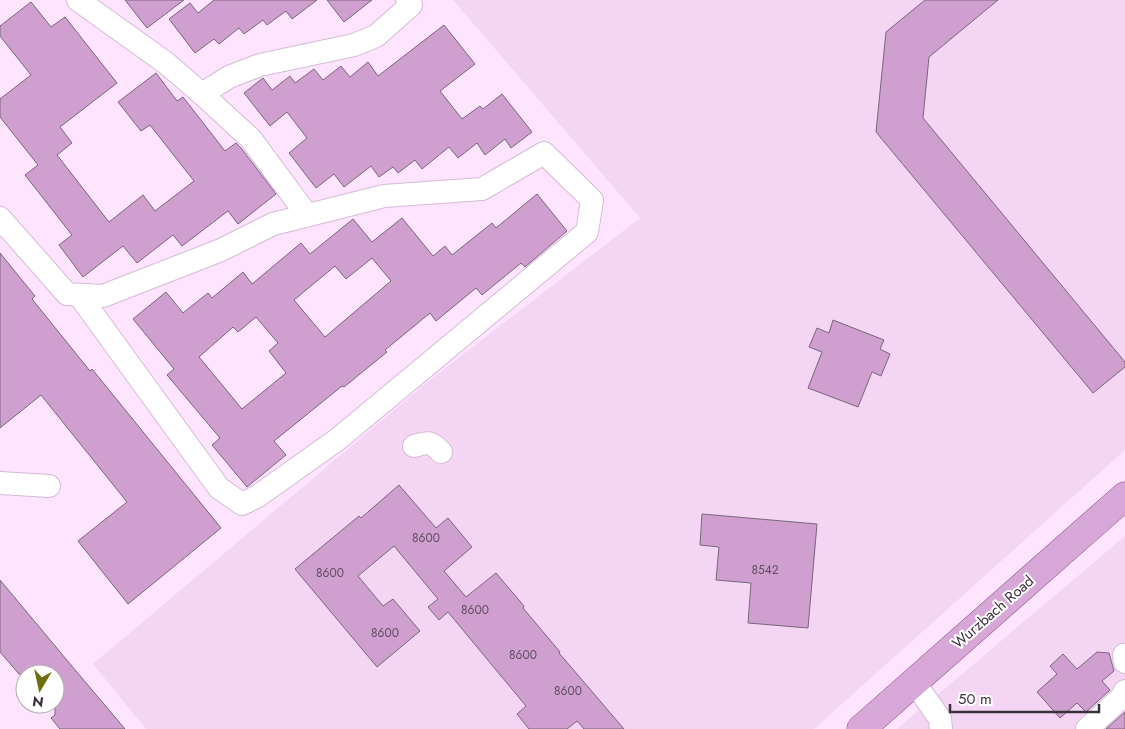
<svg xmlns="http://www.w3.org/2000/svg" width="1125" height="729" viewBox="0 0 1125 729" font-family="Jost,sans-serif">
<style>
.built{fill:#f4d6f4}
.building{fill:#cf9fd0;stroke:#7b657b;fill-rule:evenodd}
.lines{fill:none;stroke-linecap:round;stroke-linejoin:round}
.minor-casing{stroke:#d3bbd3;stroke-width:24}
.major-casing{stroke:#8e578f;stroke-width:29}
.minor{stroke:#fff;stroke-width:22}
.major{stroke:#d6a7d7;stroke-width:28}
.labels{text-anchor:middle;dominant-baseline:central;stroke-width:4;stroke-linejoin:round;paint-order:stroke}
.number-label{font-size:12px;fill:#5f4c60}
.street-label{font-size:15px;fill:#3a303a;stroke:#fff}
</style>
<rect width="100%" height="100%" fill="#fee4fe"/>
<path class="built" d="M453,0h672v450l-311,279h-668l-53,-65 333,-281 214,-165z
M1125,536v193h-228z"/>
<path class="building" d="M125,0h59l-37,28z
M214,0h103l-25,19 -6,-8 -19,14 -4,-5 -19,14 -5,-6 -20,16 -5,-5 -19,14 -26,-34 21,-16 8,10z
M327,0h45l-28,22z
M925,0h73l-69,57 -6,61 202,244v5l-32,26 -217,-261 10,-100z
M31,2l20,25 14,-10 52,66 -57,44 12,16 -15,12 52,67 34,-27 12,16 39,-30 -44,-56 -9,6 -23,-29 38,-29 21,28 6,-4 42,54 11,-8 5,5 35,46 -38,30 -10,-13 -46,35 -9,-11 -36,28 -14,-17 -40,31 -24,-32 13,-10 -47,-60 13,-10 -38,-48v-18l31,-24 -31,-39v-10z
M444,25l31,39 -35,27 22,28 18,-13 3,3 19,-15 30,38 -21,16 -6,-9 -20,16 -8,-12 -19,15 -9,-11 -27,22 -7,-9 -17,13 -5,-6 -14,10 -8,-11 -27,21 -10,-13 -18,14 -27,-35 18,-15 -20,-26 -17,14 -26,-33 19,-15 9,12 18,-14 5,7 19,-14 9,11 18,-14 9,11 18,-15 10,14z
M537,194l30,37 -42,36 -4,-4 -39,32 -6,-7 -40,33 -6,-8 -45,37 2,2 -43,35 -2,-1 -68,55 12,14 -39,32 -35,-42 8,-7 -53,-63 7,-6 -41,-50 33,-27 17,21 25,-20 4,5 31,-26 9,12 49,-41 9,11 43,-35 19,23 30,-24 31,38 12,-10 7,9 40,-32 4,5zM372,258l19,23 -66,56 -31,-37 41,-34 11,13zM256,317l22,26 -9,8 17,22 -44,36 -43,-52 34,-30 5,5z
M0,253l35,43 -3,3 58,72 2,-2 129,159 -93,76 -50,-63 49,-39 -86,-107 -41,33z
M833,320l51,20 -4,9 10,5 -9,22 -9,-4 -14,35 -50,-19 14,-36 -13,-5 8,-19 12,5z
M399,485l37,43 12,-10 24,29 -28,24 22,26 30,-24 28,33 -1,2 37,44 -1,1 65,76h-40l-7,-8 -10,8h-38l-12,-15 9,-8 -78,-94 -9,8 -11,-13 10,-8 -44,-53 -36,30 25,30 10,-7 27,32 -43,36 -82,-98 64,-53 2,2z
M702,514l115,10 -9,104 -60,-5 3,-40 -35,-3 3,-33 -19,-2z
M0,580l76,91 49,58h-65l-9,-11 4,-3v-41h-36l-19,-22z
M1097,652l12,1 5,18 -12,10 8,9 -24,22 -9,-9 -17,15 -23,-26 20,-18 -7,-8 13,-12 14,15z
M1125,712v17h-19z"/>
<g class="lines">
<defs>
<path id="minor" d="M78,0l88,63 36,31 27,-17 31,-12 94,-20 22,-9 35,-31 -4,-5
M202,94l49,45 56,76
M0,218l67,76 36,2 118,-46 52,-26 111,-28 98,-7 62,-36 48,47 -5,32 -249,207 -80,57 -16,8 -23,-16 -140,-193
M414,446c14,-4 17,-5 27,6
M0,483l49,3
M1124,655l1,7
M914,682l26,37 1,10
M1087,729l34,-31 4,-7"/>
<path id="major" d="M861,729l264,-233"/>
</defs>
<use href="#minor" class="minor-casing"/>
<use href="#major" class="major-casing"/>
<use href="#minor" class="minor"/>
<use href="#major" class="major"/>
</g>
<g class="labels">
<g class="number-label">
<text x="426" y="538">8600</text>
<text x="765" y="570">8542</text>
<text x="330" y="573">8600</text>
<text x="475" y="610">8600</text>
<text x="385" y="633">8600</text>
<text x="523" y="655">8600</text>
<text x="568" y="691">8600</text>
</g>
<g class="street-label">
<text transform="translate(993 612) rotate(-41)">Wurzbach Road</text>
</g>
</g>
<g transform="translate(40 689) rotate(189)"><circle r="24" fill="#ffffff" stroke="#b0acb0"/>
<path d="M0-4L9 19L0 12L-9 19Z" fill="#6f6e0e"/>
<text y="-8" font-size="14" font-weight="bold" text-anchor="middle" fill="#3a303a">N</text>
</g>
<path d="M950 704v8h149v-8" fill="none" stroke="#3a303a" stroke-width="2.5"/>
<text x="958" y="704" font-size="15" fill="#3a303a" stroke="#ffffff" stroke-width="4" paint-order="stroke">50 m</text>
</svg>
